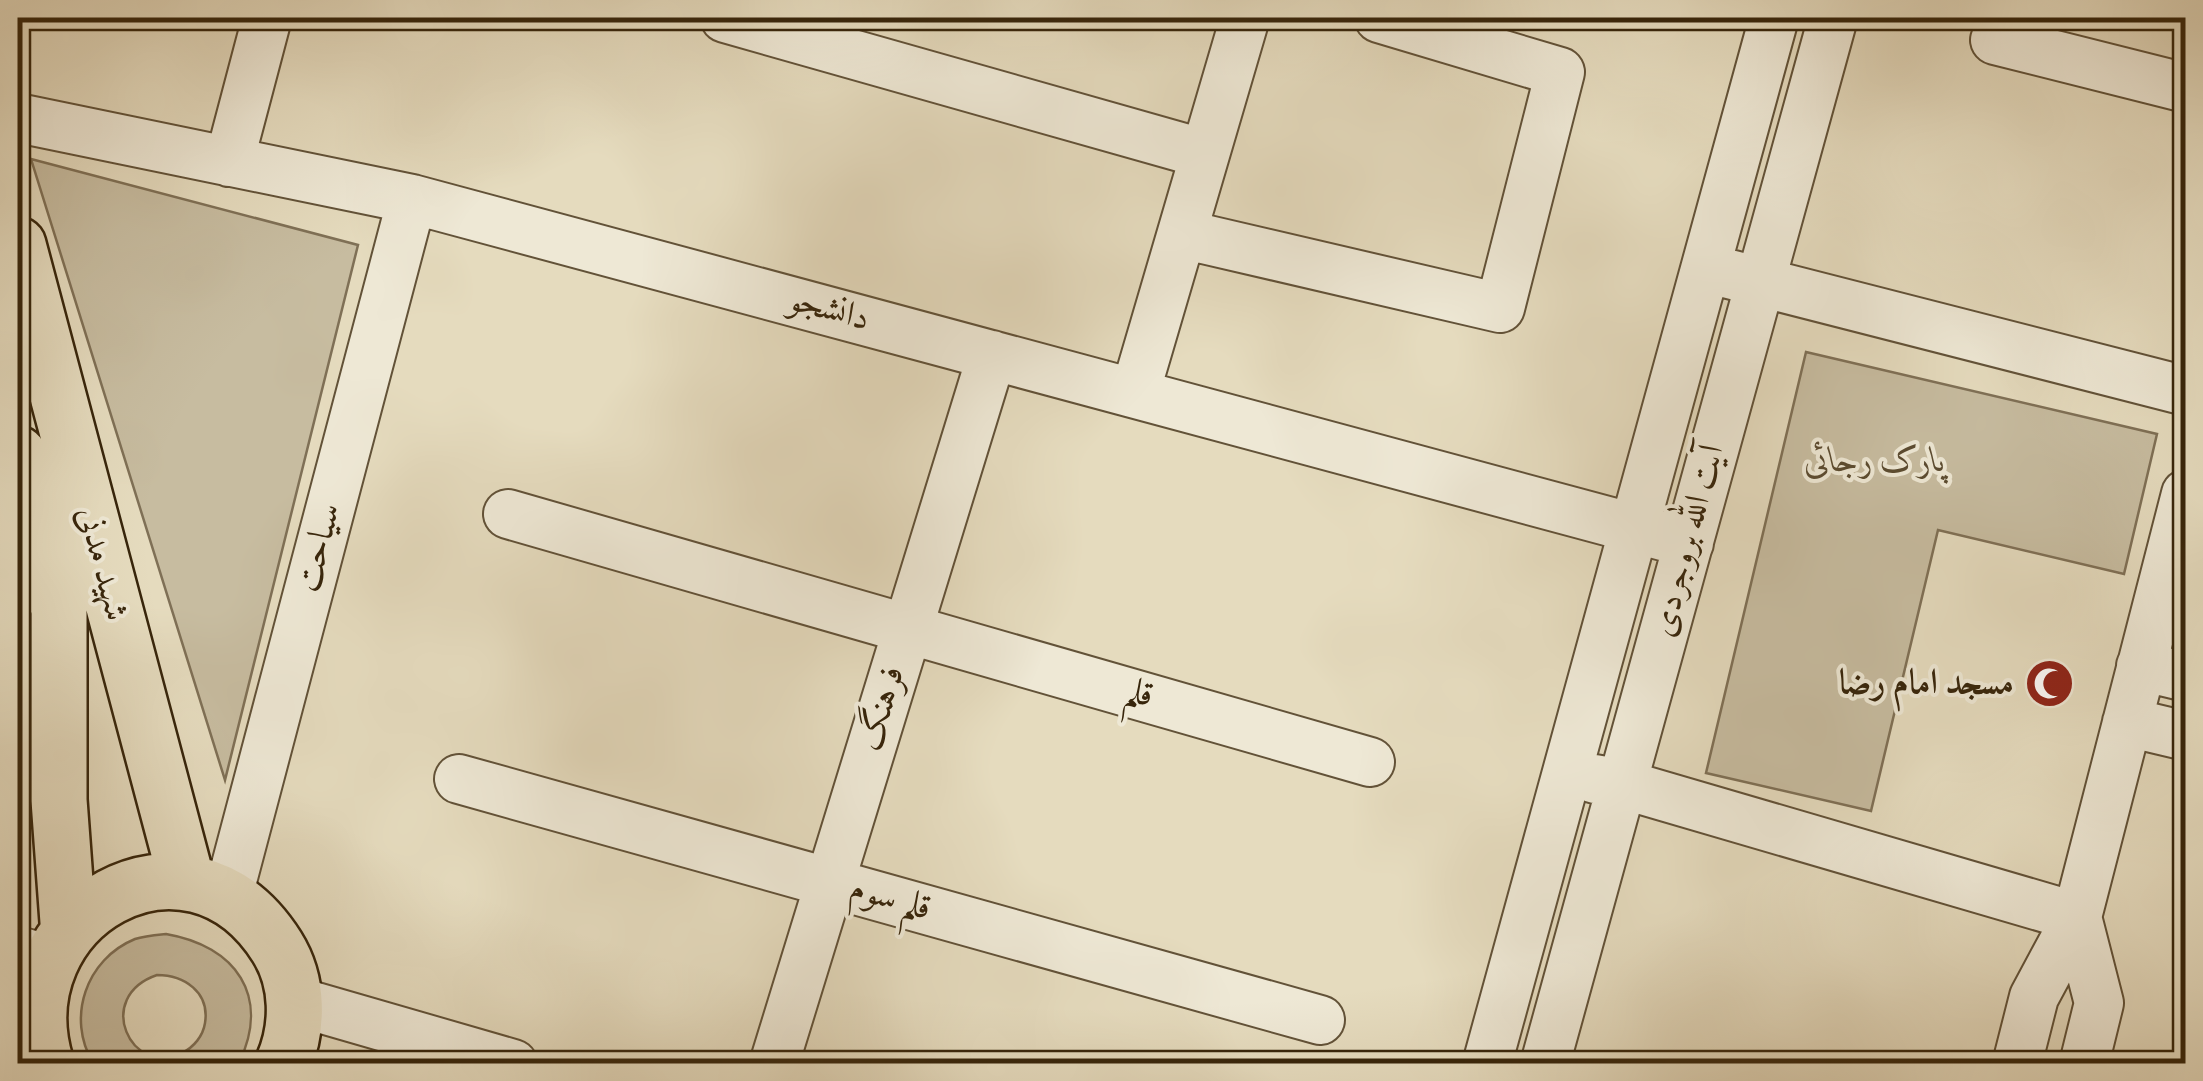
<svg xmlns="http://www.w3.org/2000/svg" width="2203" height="1081" viewBox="0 0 2203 1081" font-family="'Sorts Mill Goudy',Amiri,serif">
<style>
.green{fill:#c7bca0;stroke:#7f7056;stroke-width:2.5;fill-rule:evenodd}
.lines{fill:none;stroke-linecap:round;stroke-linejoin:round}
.minor-casing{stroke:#625238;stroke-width:52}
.major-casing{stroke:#37250b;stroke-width:60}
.minor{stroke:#eee8d5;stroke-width:48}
.major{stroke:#e5dbbe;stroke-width:55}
.labels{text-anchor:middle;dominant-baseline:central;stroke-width:8;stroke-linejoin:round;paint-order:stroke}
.street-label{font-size:35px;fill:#37250b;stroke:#eee8d5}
.park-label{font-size:35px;font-style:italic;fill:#5b4b30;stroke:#eee8d5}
.poi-label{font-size:35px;font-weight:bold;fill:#37250b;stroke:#eee8d5;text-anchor:end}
</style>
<rect width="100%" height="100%" fill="#e5dbbe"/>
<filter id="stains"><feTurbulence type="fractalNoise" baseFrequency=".002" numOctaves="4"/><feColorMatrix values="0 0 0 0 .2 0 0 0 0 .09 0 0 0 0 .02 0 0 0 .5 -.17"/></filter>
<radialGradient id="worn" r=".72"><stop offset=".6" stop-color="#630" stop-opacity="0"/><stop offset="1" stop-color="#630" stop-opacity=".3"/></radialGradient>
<path class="green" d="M31,159l327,86 -133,535z
M1806,352l351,82 -33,140 -186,-44 -67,281 -165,-38z
M166,934c70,12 105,62 73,129h-146c-27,-45 -7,-104 42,-124 9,-3 21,-4 31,-5zM157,975c27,0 53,17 48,48 -2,13 -11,24 -23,30 -51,25 -89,-56 -25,-78z"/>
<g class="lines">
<defs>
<path id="minor" d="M725,18l480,136
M1995,40l191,48
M18,118l394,81 1277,344
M229,162l38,-144
M1182,234l318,74 60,-236 -181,-54
M1729,274l457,117
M1135,393l110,-375
M508,514l862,248
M2141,666l45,11
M2127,722l59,14
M459,779l861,241
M1595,779l27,5 455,133
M228,896l184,-697
M2077,917l22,86 -15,61
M18,951l26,7
M295,1001l218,63
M774,1064l218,-709
M1487,1064l287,-1046
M1545,1064l288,-1046
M2017,1064l17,-67 43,-80 109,-423"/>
<path id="major" d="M18,245l169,637
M18,454l41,156v190l9,122
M46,1064c-46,-149 142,-258 231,-117 22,35 22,80 6,117"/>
</defs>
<use href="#minor" class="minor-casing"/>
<use href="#major" class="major-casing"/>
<use href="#minor" class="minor"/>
<use href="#major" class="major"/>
</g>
<defs>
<symbol id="mosque-disc" viewBox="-11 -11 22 22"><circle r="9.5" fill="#8f2418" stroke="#eee8d5"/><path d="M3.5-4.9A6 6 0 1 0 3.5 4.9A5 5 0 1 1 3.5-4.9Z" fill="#fff"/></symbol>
</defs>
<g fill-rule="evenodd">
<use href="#mosque-disc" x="2022" y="656" width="55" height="55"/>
</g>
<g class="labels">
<g class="street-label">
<text transform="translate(829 311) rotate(15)">دانشجو</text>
<text transform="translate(1689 541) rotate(-75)">آیت الله بروجردی</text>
<text transform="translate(320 548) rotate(-75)">سیاحت</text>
<text transform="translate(101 564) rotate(75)">شهید مدنی</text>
<text transform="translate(1139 695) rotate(16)">قلم</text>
<text transform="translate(883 709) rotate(-73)">فرهنگ</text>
<text transform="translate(890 900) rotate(16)">قلم سوم</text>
</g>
<g class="park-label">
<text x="1875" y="462">پارک رجائی</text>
</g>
<g class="poi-label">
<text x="2014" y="684">مسجد امام رضا</text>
</g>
</g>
<rect width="2203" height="1081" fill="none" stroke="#e5dbbe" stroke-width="60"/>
<rect x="20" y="20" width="2163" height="1041" fill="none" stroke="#37250b" stroke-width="5"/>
<rect x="30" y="30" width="2143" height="1021" fill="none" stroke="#37250b" stroke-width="2.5"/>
<rect width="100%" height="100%" filter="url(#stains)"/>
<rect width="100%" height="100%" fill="url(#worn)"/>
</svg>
